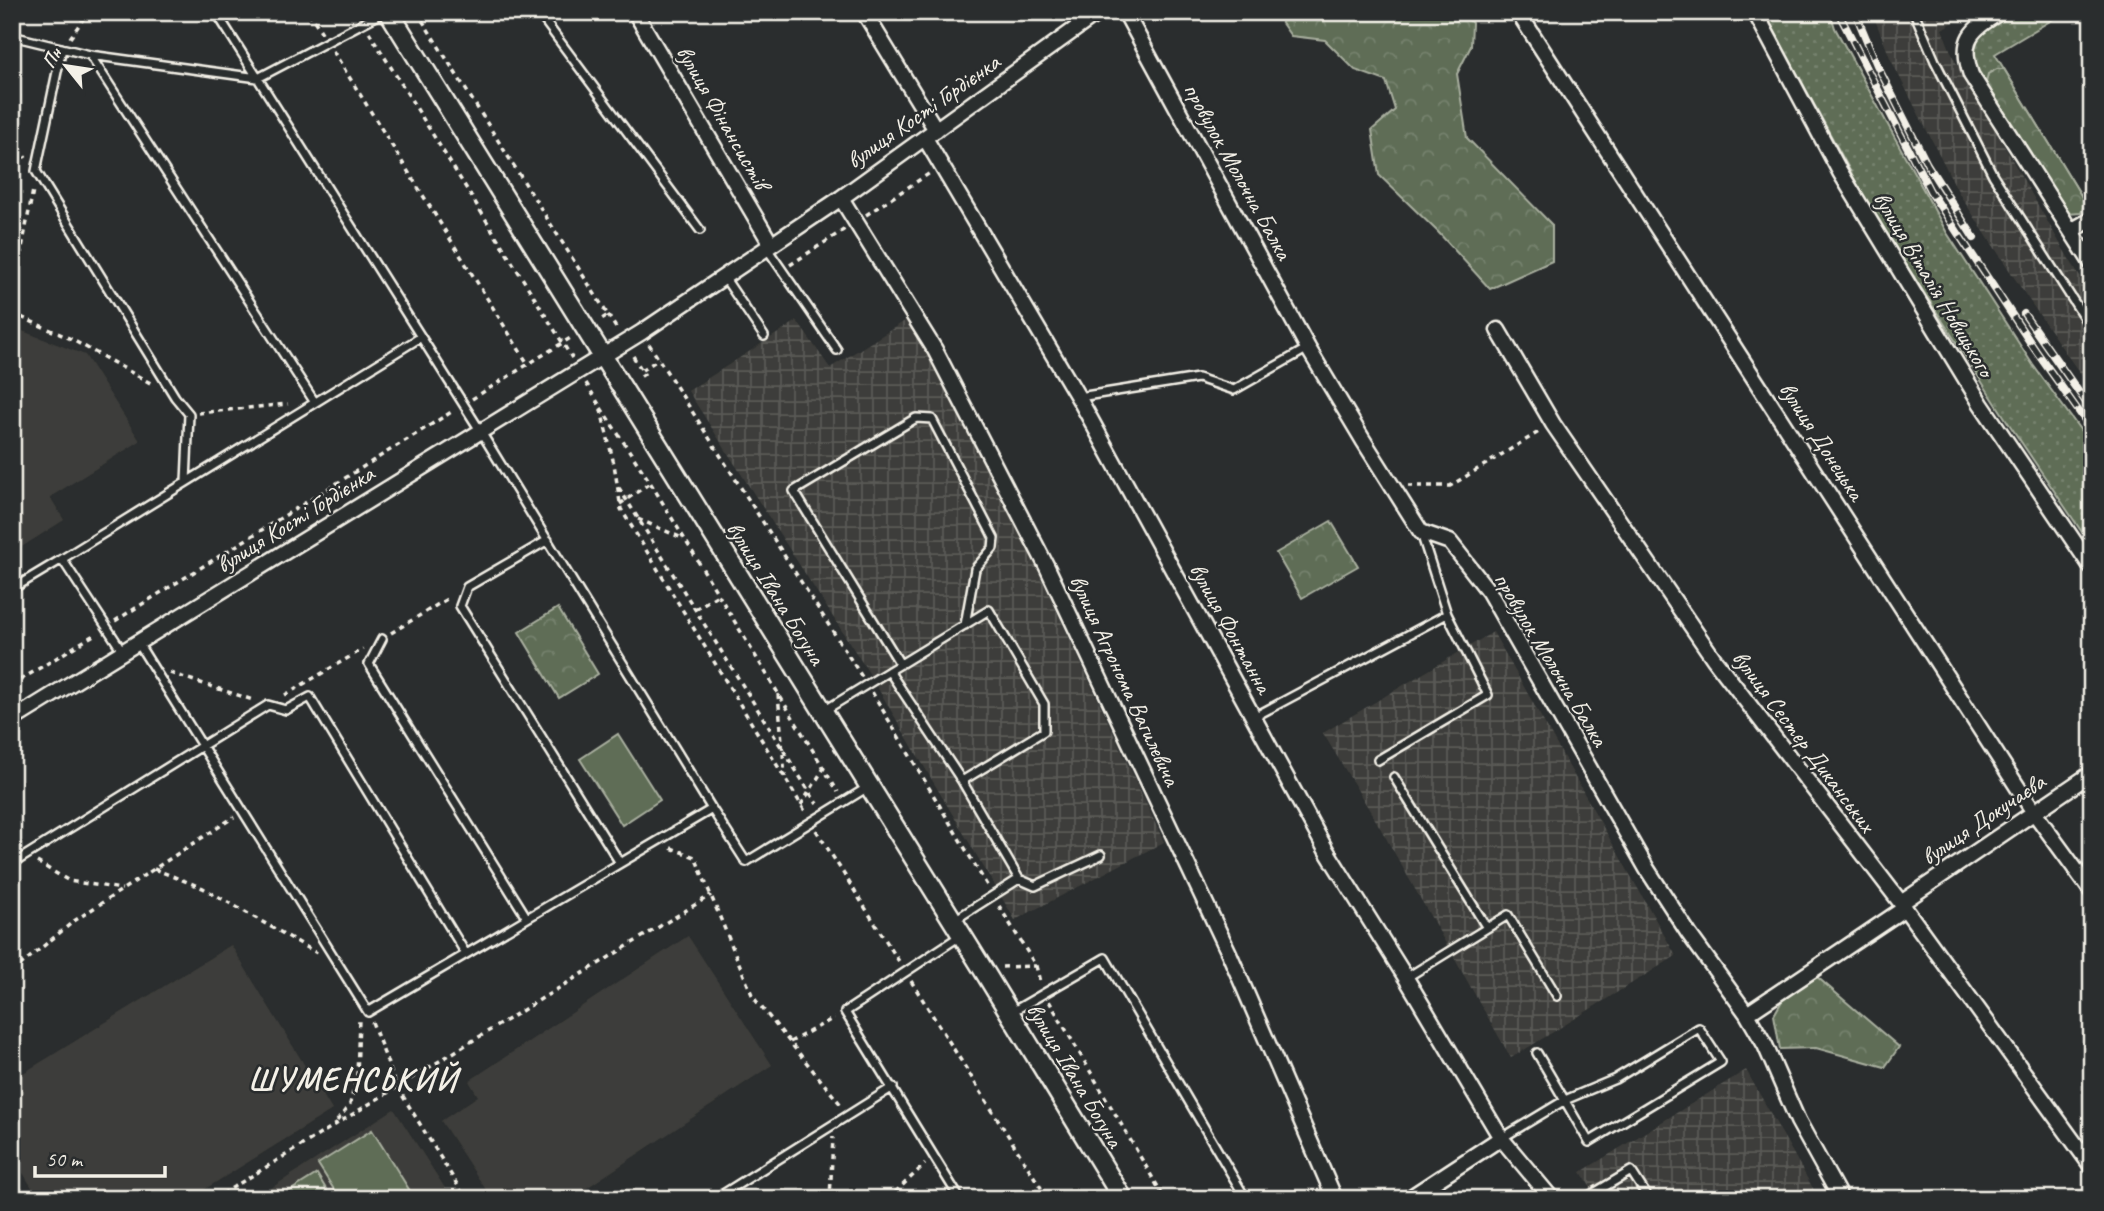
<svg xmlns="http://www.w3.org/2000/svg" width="2104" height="1211" viewBox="0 0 2104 1211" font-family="Caveat,sans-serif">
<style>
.built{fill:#3e3e3a}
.industrial{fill:url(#industrial-grid)}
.grass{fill:url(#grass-dots);stroke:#a9af9f;stroke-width:2}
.forest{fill:url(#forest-crowns);stroke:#a9af9f;stroke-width:2}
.pitch{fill:#5e6d56;stroke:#a9af9f;stroke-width:2}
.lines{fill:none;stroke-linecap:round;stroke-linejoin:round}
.service-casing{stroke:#f4f1e8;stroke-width:12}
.minor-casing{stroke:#f4f1e8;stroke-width:19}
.tertiary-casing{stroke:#f4f1e8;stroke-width:23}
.path{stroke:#f4f1e8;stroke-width:3.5;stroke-dasharray:5 5;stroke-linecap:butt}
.service{stroke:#2a2d2e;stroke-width:7}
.minor{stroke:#2a2d2e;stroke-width:14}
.tertiary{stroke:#2a2d2e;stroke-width:18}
.rail-casing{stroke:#f4f1e8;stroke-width:8}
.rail{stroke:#2a2d2e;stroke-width:5;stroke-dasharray:16;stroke-linecap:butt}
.labels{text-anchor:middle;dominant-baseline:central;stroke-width:5;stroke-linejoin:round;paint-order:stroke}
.street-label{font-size:24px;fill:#f4f1e8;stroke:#2a2d2e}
.district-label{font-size:32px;font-weight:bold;letter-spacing:2px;fill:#f4f1e8;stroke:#2a2d2e}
</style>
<defs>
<pattern id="industrial-grid" width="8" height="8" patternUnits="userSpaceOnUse" patternTransform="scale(1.75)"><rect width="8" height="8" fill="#3e3e3a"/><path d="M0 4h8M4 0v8" fill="none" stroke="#5a5a56"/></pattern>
<pattern id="grass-dots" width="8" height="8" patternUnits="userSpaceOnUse" patternTransform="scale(1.75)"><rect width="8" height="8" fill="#5e6d56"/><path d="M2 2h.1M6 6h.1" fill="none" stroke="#76826e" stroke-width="1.8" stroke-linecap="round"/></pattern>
<pattern id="forest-crowns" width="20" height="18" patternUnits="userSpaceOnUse" patternTransform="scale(1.75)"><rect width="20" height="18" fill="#5e6d56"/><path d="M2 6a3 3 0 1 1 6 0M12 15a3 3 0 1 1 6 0" fill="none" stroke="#76826e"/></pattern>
</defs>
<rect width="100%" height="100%" fill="#2a2d2e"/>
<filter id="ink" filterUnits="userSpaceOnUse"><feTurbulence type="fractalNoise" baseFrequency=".0143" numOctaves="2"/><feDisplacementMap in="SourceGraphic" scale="14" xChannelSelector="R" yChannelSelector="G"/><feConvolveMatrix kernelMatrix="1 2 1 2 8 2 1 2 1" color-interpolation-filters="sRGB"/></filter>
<g filter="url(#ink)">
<path class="built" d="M12,327l73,28 55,86 -90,56 14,23 -52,33z
M688,936l84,129 -202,134h-78l-51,-78 37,-25 -9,-15z
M231,945l101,165 -143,89h-150l-27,-44v-75z
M394,1109l58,90h-198z"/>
<path class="industrial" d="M1872,12h98l-28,17 11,28 116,202 23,35v97l-65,-94 -67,-102 -69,-135z
M908,319l20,30 98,196 138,297 -149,78 -148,-250 -179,-279 109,-70 33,47z
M1493,632l183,324 -165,102 -133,-234 -55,-91z
M1746,1070l73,129h-221l-17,-27z"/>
<path class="grass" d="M1764,12h66l5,16 112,205 86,132 59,81v101l-83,-123 -135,-209z
M2013,12h52l-70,42 90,148 -18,12 -89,-144c-11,-36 8,-41 35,-58z"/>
<path class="forest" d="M1274,12h186l12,11 -1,23 -14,28 10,64 85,87v36l-62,28 -52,-57 -59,-57 -7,-45 23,-20 -9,-29 -31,-11 -30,-30 -34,-4z
M1997,69h7l81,133 -4,11 -14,1 -81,-131 2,-9z
M1331,521l27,45 -56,32 -26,-45z
M558,608l40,66 -39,24 -40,-66z
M1816,976l83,71 -14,20 -69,-19 -36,1 -6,-34 9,-16z"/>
<path class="pitch" d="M618,734l42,66 -38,25 -42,-66z
M372,1130l43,69h-75l-22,-35z
M317,1174l15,25h-55z"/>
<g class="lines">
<defs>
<path id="service" d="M216,12l265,420 231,377
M538,12l162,218
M1914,12l21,49 58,114 99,155
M12,36l78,19 168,23 126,-66
M62,48l-26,123 139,226 14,17 -3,68
M90,55l224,346
M766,247l71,103
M724,277l40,59
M1079,397l119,-19 36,12 74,-42
M548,540l-81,47 -7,19 160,257
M62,559l359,-222
M12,589l50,-30 61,93
M382,639l-13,25 158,254
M138,643l230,369 344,-203 34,53 122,-75
M900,664l-106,-173 122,-73 16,1 62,119 -1,10 -18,21 -10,56
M889,671l73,110 57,98 16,7 66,-31
M822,712l167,-102 55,94v27l-82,50
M1254,717l193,-103
M1378,760l110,-65 -41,-81 -26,-81
M1394,777l93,151
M12,864l256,-159 18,5 24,-13 156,257
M953,921l66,-42
M1406,978l102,-63 49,81
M1010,1013l95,-55 141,241
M1502,1138l63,-38 50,-21 84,-51 22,34 -132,80 -52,-89
M715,1199l178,-112
M960,1199l-115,-187 115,-76
M1584,1199l47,-28 18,28"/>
<path id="minor" d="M635,12l136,232
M864,12l72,118
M1125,12l183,336 55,92 58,92 29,10 39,50 158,277 42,65 58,80 18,31 33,76 43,78
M1518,12l515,799 59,81
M1755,12l85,160 141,232 111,164
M2000,12c-29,18 -41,27 -29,63l121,189
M925,138l156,264 245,448 80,128 95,160 51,61
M841,198l94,152 112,217 182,386 106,246
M2071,231l21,-12
M1498,330l55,94 161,235 187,244 191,264
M12,720l630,-388 199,-134 258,-186
M1901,903l191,-130
M1747,1014l158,-106
M1408,1199l93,-61"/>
<path id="tertiary" d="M389,12l592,954 142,233"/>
</defs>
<use href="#service" class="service-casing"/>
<use href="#minor" class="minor-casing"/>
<use href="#tertiary" class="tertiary-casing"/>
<path class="path" d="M309,12l13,21
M417,12l191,303 -8,5
M369,32l203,326
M70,38l18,-26
M333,51l195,313
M12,76c10,12 9,25 0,38
M12,141l14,17
M866,215l64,-42
M790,265l55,-36
M12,272l6,-3 15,-79
M12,313l57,25 85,47
M608,315l10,16
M649,344l213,333
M633,356l11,18 -7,5
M642,370l17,-11
M586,383l14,23 14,58 7,45 184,302
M472,399l100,-62
M601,408l49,74 188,310
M198,413l90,-9
M1408,486h42l92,-56
M619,488l198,316
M620,504l30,-21
M638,519l44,19
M695,609l23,-14
M115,621l338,-210
M391,633l59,-36
M170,673l83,27
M12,685l85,-52
M872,692l116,195
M778,694l7,83
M285,695l78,-46
M801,805l23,-37
M816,830l84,133
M671,848l24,9 58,140 89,109
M37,862l32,19 53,8
M154,869l49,19 114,65
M999,906l37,60 4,16
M1002,967l34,-1
M12,972l62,-51 160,-104
M911,981l137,218
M1049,1001l116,198
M372,1022l24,63 70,114
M790,1042l44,-24
M337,1121l13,-17 7,-28 2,-57
M12,1179l13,20
M214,1199l497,-304
M228,1199l25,-5 20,2
M830,1199l3,-62
M888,1199l37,-35"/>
<use href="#service" class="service"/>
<use href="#minor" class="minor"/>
<use href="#tertiary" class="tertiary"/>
<defs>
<path id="rail" d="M1838,12l92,179 106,160 56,79
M1855,12l22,53 50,99 47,74
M2024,314l68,97"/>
</defs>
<use href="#rail" class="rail-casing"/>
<use href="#rail" class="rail"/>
</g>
</g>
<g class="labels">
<g class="street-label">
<text transform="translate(923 111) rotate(-35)">вулиця Кості Гордієнка</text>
<text transform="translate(723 117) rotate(60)">вулиця Фінансистів</text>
<text transform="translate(1238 171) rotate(61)">провулок Молочна Балка</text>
<text transform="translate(1934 284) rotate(59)">вулиця Віталія Новицького</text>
<text transform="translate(1822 441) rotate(57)">вулиця Донецька</text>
<text transform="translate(295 519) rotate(-32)">вулиця Кості Гордієнка</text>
<text transform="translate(776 593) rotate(58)">вулиця Івана Богуна</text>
<text transform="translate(1231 628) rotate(61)">вулиця Фонтанна</text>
<text transform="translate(1551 659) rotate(59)">провулок Молочна Балка</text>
<text transform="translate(1125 680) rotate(65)">вулиця Агронома Вагилевича</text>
<text transform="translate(1804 741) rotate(53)">вулиця Сестер Диканських</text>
<text transform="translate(1983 819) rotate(-34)">вулиця Докучаєва</text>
<text transform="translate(1075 1075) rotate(59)">вулиця Івана Богуна</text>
</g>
<g class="district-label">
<text x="353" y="1079">ШУМЕНСЬКИЙ</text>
</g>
</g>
<rect width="2104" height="1211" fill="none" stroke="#2a2d2e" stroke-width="42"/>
<rect x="21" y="21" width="2062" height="1169" fill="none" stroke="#f4f1e8" stroke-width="2.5" filter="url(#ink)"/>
<g transform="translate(66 66) rotate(300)" stroke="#2a2d2e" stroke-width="5" paint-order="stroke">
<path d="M0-5L12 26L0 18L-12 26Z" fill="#f4f1e8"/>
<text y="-10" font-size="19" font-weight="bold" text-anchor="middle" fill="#f4f1e8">Пн</text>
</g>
<path d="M35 1166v10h130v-10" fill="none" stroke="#f4f1e8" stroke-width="3.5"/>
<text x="46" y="1166" font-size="21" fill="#f4f1e8" stroke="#2a2d2e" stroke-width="5" paint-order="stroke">50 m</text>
</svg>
